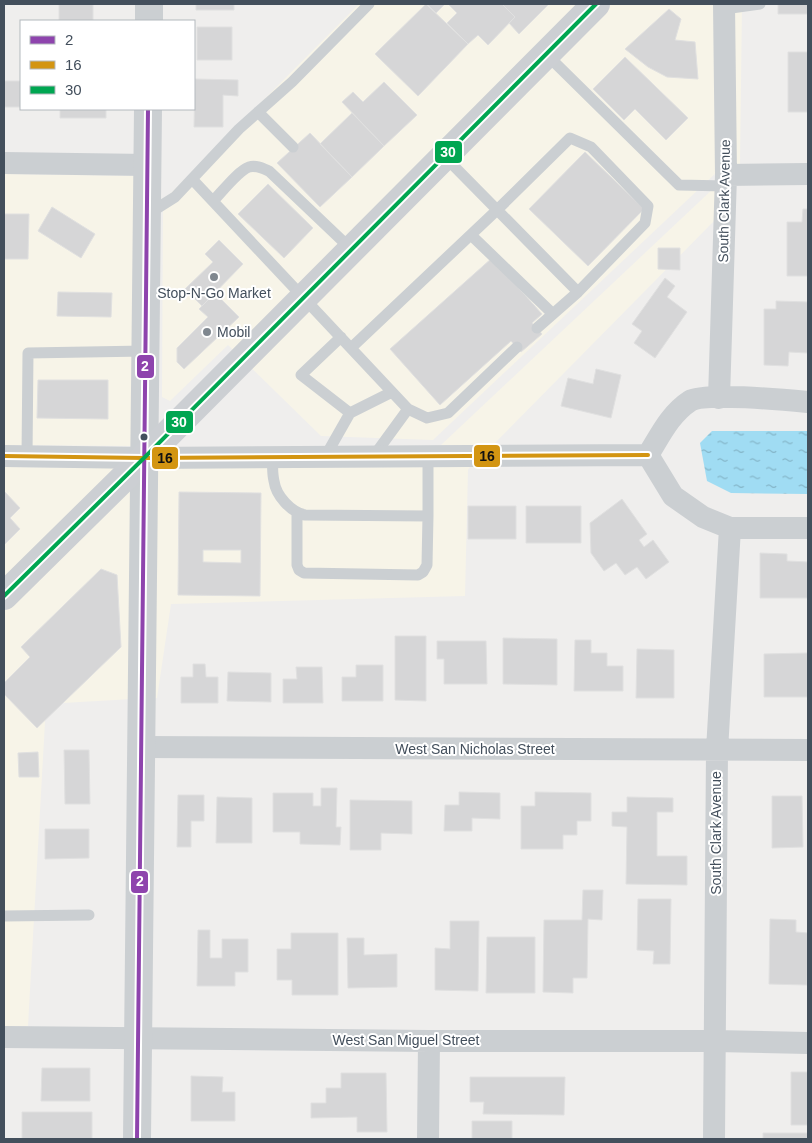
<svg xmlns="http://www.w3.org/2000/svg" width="812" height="1143" viewBox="0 0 812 1143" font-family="Helvetica,sans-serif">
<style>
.commercial{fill:#f7f4e8}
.water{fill:url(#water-ripples)}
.building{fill:#d6d6d7;stroke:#e0e0e0;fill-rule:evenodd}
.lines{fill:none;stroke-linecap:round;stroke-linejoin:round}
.service{stroke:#cbcfd2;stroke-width:11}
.minor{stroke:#cbcfd2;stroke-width:22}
.tertiary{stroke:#cbcfd2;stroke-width:28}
.secondary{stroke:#cccfd3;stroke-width:28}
.bus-1-casing{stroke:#fff;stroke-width:8}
.bus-2-casing{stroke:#fff;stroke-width:8}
.bus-3-casing{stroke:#fff;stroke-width:8}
.bus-1{stroke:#8e44ad;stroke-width:4}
.bus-2{stroke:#d39512;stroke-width:4}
.bus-3{stroke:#00a651;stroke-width:4}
.poi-dot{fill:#7f878f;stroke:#fff;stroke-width:2}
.bus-dot{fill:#434f5c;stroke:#fff;stroke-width:2}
.labels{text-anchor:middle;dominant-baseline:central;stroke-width:4;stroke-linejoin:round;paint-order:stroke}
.street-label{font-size:14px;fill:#434f5c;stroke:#fff}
.poi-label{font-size:14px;fill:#434f5c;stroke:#fff}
.line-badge{stroke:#fff;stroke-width:2}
.badge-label{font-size:14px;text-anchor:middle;font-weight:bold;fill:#fff}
.pale-badge-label{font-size:14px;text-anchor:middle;font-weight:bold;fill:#111}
</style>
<defs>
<pattern id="water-ripples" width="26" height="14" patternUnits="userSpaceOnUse" patternTransform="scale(1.25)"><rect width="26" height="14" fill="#a0dcf3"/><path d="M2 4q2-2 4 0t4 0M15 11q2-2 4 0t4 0" fill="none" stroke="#84b5c8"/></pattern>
</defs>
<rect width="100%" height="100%" fill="#efeeed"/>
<path class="commercial" d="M359,4h358l1,167 -285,269 -112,-4 -93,-91 -58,56 -8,-4 1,-196z
M734,4h8l-2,160h-4z
M4,174l134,2 -4,270 -130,-1z
M716,186l-1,34 -222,225h-52z
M4,467l114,1 -114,113z
M470,467l-2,3 -3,126 -294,8 -14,94 -5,1 2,-231z
M134,482l-2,217 -86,5 -18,322h-24v-415z"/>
<path class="water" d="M712,431h96v63l-77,-1 -24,-12 -7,-38z"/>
<path class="building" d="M59,4h34v17h-34z
M196,4h38v6h-38z
M426,4l42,40 -50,52 -43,-42z
M427,4h18l-9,9z
M448,4h54l13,13 -27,28 -10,-10 -10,9 -21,-21 10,-10z
M502,4h47l-30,30 -10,-11 6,-6z
M778,4h30v10h-30z
M669,9l12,10 -6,21 20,2 3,37 -31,-2 -19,-10 -23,-18z
M197,27h35v33h-35z
M788,52h20v60h-20z
M625,57l63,61 -22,22 -31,-31 -11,11 -31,-31z
M195,79l43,1v16l-15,-1v32h-29z
M4,81h17v26h-17z
M384,82l33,33 -33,31 -42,-44 11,-10 10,10z
M60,109h46v9h-46z
M352,113l32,33 -32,31 -32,-33z
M310,133l42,44 -32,30 -43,-44z
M585,152l59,57 -56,57 -59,-57z
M268,184l45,44 -29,30 -46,-44z
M52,207l43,27 -14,24 -43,-27z
M803,209h5v67h-21v-54h15z
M4,214h25l-1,45h-24z
M219,240l24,24 -41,42 -17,-17 28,-27 -8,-8z
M658,248h22v22l-22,-1z
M492,258l50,56 -10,9 10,11 -21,18 -10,-11 -71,64 -50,-56z
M665,278l10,8 -8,11 20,15 -32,46 -21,-15 8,-12 -10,-7z
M58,292l54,1 -1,24 -54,-1z
M215,293l24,24 -55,52 -7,-7v-14l31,-31 -9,-8z
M776,301l32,1v51l-19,-1 -1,14 -24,-1v-56h12z
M596,369l25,6 -10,43 -50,-12 7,-28 25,6z
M38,380h70v39l-71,-1z
M4,491l16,17 -10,10 10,11 -16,16z
M179,492l82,1 -1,103 -82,-1zM203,550h38v13l-38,-1z
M622,499l25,35 -8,6 5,7 9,-7 16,22 -23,17 -9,-12 -12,8 -9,-12 -12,8 -13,-18 -1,-30z
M468,506h48v33h-48z
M526,506h55v37h-55z
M760,553l27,1v7l21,1v36h-48z
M101,569l16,6 4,72 -84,81 -33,-34v-11l26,-26 -9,-10z
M395,636h31v65l-31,-1z
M503,638l54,1v46l-54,-1z
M575,640h16v13h16v13h16v25h-49z
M437,641h49l1,43h-43v-25h-7z
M637,649l37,1v48h-38z
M808,653v44h-44v-43z
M193,664h12l1,13h12v26h-37v-26h12z
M356,665h27v36h-41v-24h14z
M296,667h26l1,36h-40v-24h14z
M228,672l43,1v29l-44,-1z
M64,750h25l1,54h-25z
M38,752l1,25h-20l-1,-24z
M321,788h16l-1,39h5l-1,18 -40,-1v-12h-27v-39h40v13h8z
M459,792l41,1v26l-28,-1v13h-28l1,-26h14z
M535,792l56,1v28h-14v14h-14v14h-42v-43h14z
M178,795h26v26h-13v26h-14z
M772,796h30l1,51 -31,1z
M217,797l35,1v45h-36z
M627,797l46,1v14h-16v44h30v29l-61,-1 1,-57 -15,-1v-14h15z
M350,800l62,1v33l-31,-1v17h-31z
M45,829h44v29l-44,1z
M583,890h20l-1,30 -14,-1 -1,59h-14v15l-30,-1 1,-72h38z
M638,899h33l-1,65h-17l1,-13 -17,-1z
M770,919l26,1v12l12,1 -1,52 -38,-1z
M450,921h29l-1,70 -43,-1v-42l15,1z
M198,930h12v28h12v-19h26v33h-13v14h-38z
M291,933h47v62h-46v-15h-15v-31h14z
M487,937h48v56h-49z
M347,938h17v17l33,-1v33l-49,1z
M42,1068h48v33h-49z
M791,1072h17v53h-17z
M341,1073h45l1,59h-30v-15l-46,1v-15h15v-15h15z
M191,1076l32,1 -1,15h13v29h-44z
M470,1077h95l-1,38 -81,-1 1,-12h-14z
M22,1112h70v27h-70z
M472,1121h40v18h-40z
M763,1133h45v6h-45z"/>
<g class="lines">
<path class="service" d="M724,9l36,-5
M546,54l133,131 47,1
M258,112l35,35
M444,156l134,136
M192,179l216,230 19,9 21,-5 69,-66
M213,201c8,-8 26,-31 36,-34 7,-2 13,1 20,4l82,78
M148,214l27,-17 64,-68 53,-47 77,-78
M471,235l82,79
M341,337l-40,38 49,38
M351,348l146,-138 73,-72 21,9 57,59 -3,17 -67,69 -41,36
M27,456l1,-103 117,-2
M272,457c1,8 0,16 2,24 2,15 17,31 31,34l123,1v-60
M325,457l25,-44 42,-21
M373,457l35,-48
M297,513v52l2,5 5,3 114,2 5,-3 4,-7 1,-49
M4,916l85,-1"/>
<path class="minor" d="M4,163l144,2
M726,175l82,-1
M719,398l7,-223 -2,-171
M648,455l25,41 30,21 27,11h78
M648,455c12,-19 22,-41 42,-54 14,-9 97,-1 118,1
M4,456l140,2 504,-3
M142,747l666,3
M4,1037l425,4h286l93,2
M428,1139l1,-98
M714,1139l3,-389 13,-222"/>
<path class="tertiary" d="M149,21v-17
M137,1139l11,-1030"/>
<path class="secondary" d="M4,596l140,-138 452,-454"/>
<defs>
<path id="bus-1" d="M137,1139l11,-1030"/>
<path id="bus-2" d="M4,456l140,2 504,-3"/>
<path id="bus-3" d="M4,596l140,-138 452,-454"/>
</defs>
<use href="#bus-1" class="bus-1-casing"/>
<use href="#bus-2" class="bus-2-casing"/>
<use href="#bus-3" class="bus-3-casing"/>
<use href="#bus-1" class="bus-1"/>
<use href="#bus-2" class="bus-2"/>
<use href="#bus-3" class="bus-3"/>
</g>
<g class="poi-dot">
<circle cx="214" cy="277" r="5"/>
<circle cx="207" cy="332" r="5"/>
</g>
<circle class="bus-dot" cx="144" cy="437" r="4.5"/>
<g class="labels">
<g class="street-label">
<text transform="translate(724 201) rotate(-89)">South Clark Avenue</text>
<text x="475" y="749">West San Nicholas Street</text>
<text transform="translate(716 833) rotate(-90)">South Clark Avenue</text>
<text x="406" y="1040">West San Miguel Street</text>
</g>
<g class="poi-label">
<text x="214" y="293">Stop-N-Go Market</text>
<text x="217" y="332" text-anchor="start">Mobil</text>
</g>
</g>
<g class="line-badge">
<rect x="434" y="140" width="29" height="24" rx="5" fill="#00a651"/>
<rect x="136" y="354" width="19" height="25" rx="5" fill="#8e44ad"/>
<rect x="165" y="410" width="29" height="24" rx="5" fill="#00a651"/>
<rect x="473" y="444" width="28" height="24" rx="5" fill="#d39512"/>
<rect x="151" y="446" width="28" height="24" rx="5" fill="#d39512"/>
<rect x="130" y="870" width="19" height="24" rx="5" fill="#8e44ad"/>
</g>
<g class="badge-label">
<text x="448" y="157">30</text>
<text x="145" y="371">2</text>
<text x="179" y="427">30</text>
<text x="140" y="886">2</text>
</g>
<g class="pale-badge-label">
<text x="487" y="461">16</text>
<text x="165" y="463">16</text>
</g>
<rect width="812" height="1143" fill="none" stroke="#434f5c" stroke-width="10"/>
<rect x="20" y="20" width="175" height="90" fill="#ffffff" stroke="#b4b9be"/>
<rect x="30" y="36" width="25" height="8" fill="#8e44ad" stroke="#b4b9be"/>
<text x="65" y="45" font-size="15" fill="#434f5c">2</text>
<rect x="30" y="61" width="25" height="8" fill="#d39512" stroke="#b4b9be"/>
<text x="65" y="70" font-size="15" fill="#434f5c">16</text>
<rect x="30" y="86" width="25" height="8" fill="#00a651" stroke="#b4b9be"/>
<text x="65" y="95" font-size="15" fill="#434f5c">30</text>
</svg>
